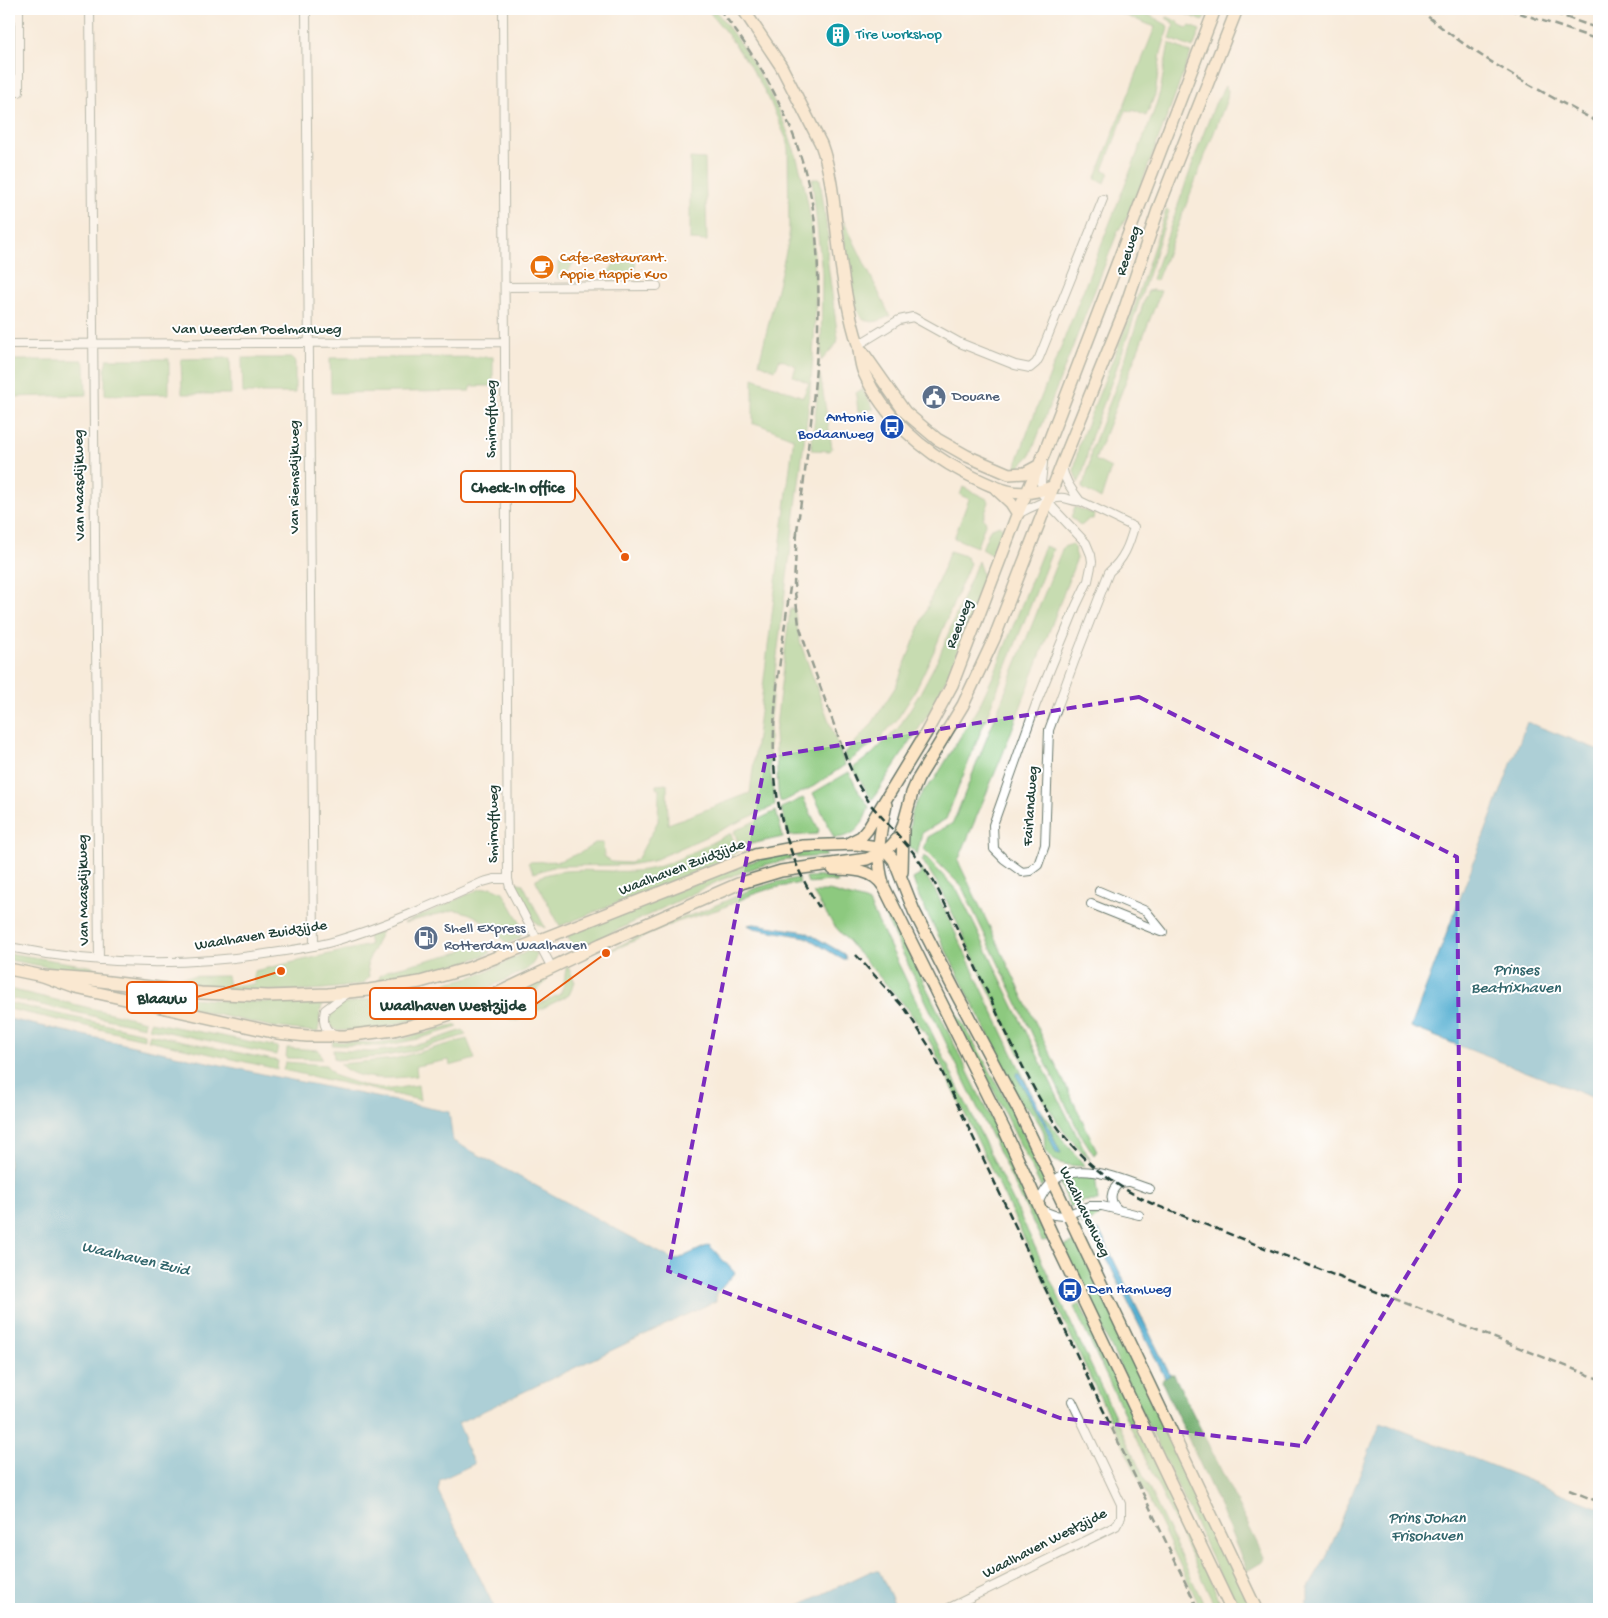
<svg xmlns="http://www.w3.org/2000/svg" width="1608" height="1618" viewBox="0 0 1608 1618" font-family="'Gochi Hand',sans-serif">
<style>
.green{fill:#8dc97f;stroke:#56835a}
.forest{fill:#72ad6e;stroke:#487551}
.water{fill:#53aed1;stroke:#397682}
.lines{fill:none;stroke-linecap:round;stroke-linejoin:round}
.street-casing{stroke:#6b7a6e;stroke-width:10}
.secondary-casing{stroke:#6b7a6e;stroke-width:14}
.street{stroke:#fff;stroke-width:8}
.secondary{stroke:#fde5c5;stroke-width:11}
.rail{stroke:#1f3d34;stroke-width:2.5;stroke-dasharray:8 4;stroke-linecap:butt}
.marked{fill:none;stroke:#7b2cbf;stroke-width:4;stroke-dasharray:10 6;stroke-linejoin:round}
.labels{text-anchor:middle;dominant-baseline:central;stroke-width:4;stroke-linejoin:round;paint-order:stroke}
.culture-label{font-size:15px;fill:#0d838f;stroke:#fff;text-anchor:start}
.street-label{font-size:15px;fill:#1f3d34;stroke:#fff}
.food-label{font-size:15px;fill:#c56008;stroke:#fff;text-anchor:start}
.service-label{font-size:15px;fill:#4e5e75;stroke:#fff;text-anchor:start}
.transit-label{font-size:15px;fill:#164399;stroke:#fff;text-anchor:end}
.water-label{font-size:16px;font-style:italic;fill:#31656b;stroke:#fff}
.leader{fill:none;stroke:#e8590c;stroke-width:2}
.callout-dot{fill:#e8590c;stroke:#fff;stroke-width:2}
.callout{fill:#fff;stroke:#e8590c;stroke-width:2}
.callout-label{font-size:16px;text-anchor:middle;font-weight:bold;fill:#1f3d34}
</style>
<rect width="100%" height="100%" fill="#fff"/>
<filter id="ink" filterUnits="userSpaceOnUse"><feTurbulence type="fractalNoise" baseFrequency=".02" numOctaves="2"/><feDisplacementMap in="SourceGraphic" scale="10" xChannelSelector="R" yChannelSelector="G"/><feConvolveMatrix kernelMatrix="1 2 1 2 8 2 1 2 1" color-interpolation-filters="sRGB"/></filter>
<filter id="wash" filterUnits="userSpaceOnUse"><feTurbulence type="fractalNoise" baseFrequency=".0096" numOctaves="4" result="noise"/><feDisplacementMap in="SourceGraphic" scale="20" xChannelSelector="R" yChannelSelector="G"/><feGaussianBlur stdDeviation="1.12" result="paint"/><feColorMatrix in="noise" values="0 0 0 0 0 0 0 0 0 0 0 0 0 0 0 0 0 1.4 0 .05"/><feComposite in="paint" operator="in"/></filter>
<g filter="url(#wash)">
<rect width="100%" height="100%" fill="#f8ebda"/>
<path class="green" d="M707,9h7c41,49 78,117 91,180 20,93 7,192 -5,285 -10,84 -22,167 -31,251l1,45 5,33 -1,3 -122,55 -23,4 -73,1 -22,7 -6,-10 1,-1 30,-1 23,-9 13,-9h8l1,13 7,6 19,1 8,-5 20,-37 1,-32 -3,-1v-3l11,-1 1,40 82,-31 43,-350v-5l-35,-14h-5v-46l50,19 6,-14 -16,-7 3,-10 -16,-7 -5,11 -16,-7 30,-124 -1,-96 -19,-44 -17,-30 -24,-34z
M1109,9h24l20,8 14,8 1,3 -7,25 -6,42 -9,21 -13,-6 -1,2 -6,-2 -23,60 6,2 -4,11 -10,-4 60,-152z
M1173,9h35l-5,12z
M1168,17l10,5 2,3 7,3 3,-2 10,4 -7,18 -23,-9 4,-13 -3,-5 -5,-3z
M1169,43l22,10 -54,143 -6,15 -13,20 -88,225 -10,10 -5,2 14,-40 125,-317 6,-19z
M1225,86l3,4 -1,9 -70,181 -3,1 -2,-2 49,-139 14,-36z
M690,158l15,1 2,82 -17,-1z
M812,179h8l8,57 -1,21 11,81 -1,5 -16,18 1,-88z
M1166,210l3,1c-24,74 -48,148 -76,221 -6,16 -7,39 -15,51l-4,-12 5,-27 56,-140z
M844,221l46,95c-9,4 -17,9 -26,3 -2,-1 -4,-3 -5,-5 -8,-13 -17,-77 -15,-93z
M620,255h15l1,24h-32z
M558,262h16l-10,16h-6z
M1152,290l9,1 -66,169 16,8 -10,31 -19,-11 7,-21 2,-16 27,-70 27,-83 3,-7z
M493,357v29h-21l-2,5 -139,2 -1,-35z
M230,358l1,36h-49l-1,-35z
M242,358h50l3,3v32h-52z
M107,359h62v35l-64,1v-28z
M9,360h73l3,5 1,30 -77,2z
M820,374l12,74 -2,3 -19,-1z
M862,389l12,20 -16,3 -2,-19z
M963,487l24,12 2,3 -6,17 3,2 -9,26 -23,-9 15,-39 -9,-4z
M1075,507l19,7 -1,5h-4l-8,7 -10,-9z
M999,525l6,5 -9,26h-2l-12,-7 8,-20z
M1073,544l4,14 -75,198 -44,105 139,290 -3,4 -16,-25 -116,-243 -38,-38 4,-12 25,-14 110,-276z
M1045,546l8,3 -107,270 -24,14 -5,22 -9,-11 3,-29 4,-10 8,-14 12,-12 45,-75 14,-30z
M950,551l15,5 5,7 -36,88 -21,44 -17,26 -16,17 -32,24 -4,-8 27,-29 25,-39z
M978,561l7,21 -35,89 -19,39 -59,90 -19,-32 19,-14 27,-27 21,-34 18,-34z
M790,609h4l6,33 45,123 -31,21 -32,16 -2,-1 -2,-9 -3,-58z
M849,772l7,15 13,20c-7,19 -13,30 -35,31l-21,-45z
M803,798l16,32 -2,4 -28,2 -8,-28z
M776,811l7,26 -37,8 -2,-2 -5,2 -5,-14z
M729,834h2l7,17 -14,9 -164,66 -24,-45v-2c29,-16 75,-4 108,-9 28,-4 59,-24 85,-36z
M825,851l1,5 -29,2 -3,-6z
M789,853l2,6 -31,7 -39,14 -147,71 -7,-16 171,-69 27,-8z
M925,856l34,37 105,217 26,50 -26,-28 -28,-44 -95,-199 -19,-29z
M921,868l17,28 95,201 -13,-24 -4,2 44,77 -20,-43 23,31 22,26c-14,0 -35,-1 -40,-18 -1,-5 0,-10 -1,-15 -4,-11 -11,-18 -17,-27h-5l-30,-64 -73,-145 -6,-18 7,-4z
M835,876l3,7 -8,-2 -22,2 -2,-6z
M798,878l2,5 -31,6 -18,6 -31,14 -43,13 -64,28 -1,-1 56,-27 30,-9 55,-24 23,-7z
M515,882l8,2 22,44 -9,-5 -3,-4 -19,-35z
M492,887l11,5 19,34v5l-2,7 -13,6c-14,-16 -31,-32 -53,-34l-50,13 76,-34z
M829,891l36,10 4,2 149,308 188,398h-5l-267,-560 -9,-16 -18,-25 -74,-84 -20,-31z
M880,893l142,289 26,58 -6,1 -167,-345z
M382,931l-15,32 2,14 -6,7c-78,14 -158,3 -236,-4l-1,-3 101,-1 2,10 25,-2v-13l116,-26 -2,-9z
M475,945l9,2 7,6c-37,14 -75,23 -113,29l2,-6 8,-6 72,-18 9,-6z
M528,951l8,2c1,7 -5,13 -10,17l-57,27 -23,15 -66,16 -43,3 -8,-7v-12l8,-7 78,-14 59,-15 14,-5z
M9,953l85,14 -1,4 -13,2 -71,-13z
M567,965l8,17 -6,13 -52,26 -22,-6 -17,4 2,-7 3,-2 30,7 47,-23c5,-7 4,-20 7,-29z
M546,976v5c-8,12 -34,24 -48,23l-3,-4z
M9,989l136,32 -1,6 -135,-29z
M114,989c69,9 138,17 207,11l3,2c-6,10 -3,18 -6,29l-2,1 -43,-5 -159,-35z
M946,996c37,60 70,121 100,183l-5,8 -51,-104 -46,-85z
M9,1003l135,30v6l-135,-30z
M150,1022l128,25 -2,8 -127,-27z
M454,1025l4,2 -40,12 -34,7 -52,-1 1,-4 43,2 19,-3 31,-7 22,-7z
M463,1030l3,5 -58,17 -29,5 -43,3 -2,-2 -1,-8 38,2 23,-3 31,-6z
M150,1034l128,27 -1,8 -129,-29z
M467,1039l8,20 -25,7 -1,-6 -33,6 1,10c-22,2 -61,7 -77,-12l54,-5z
M287,1048l32,2 3,9 -36,-1z
M285,1062l41,3 9,11 33,11 22,2 28,-4 2,15 -137,-30z
M1095,1174l3,27h-13l-15,6 -11,-26 16,-6z
M1089,1213h11v3l-19,9 2,-8z
M1076,1241l176,368h-14l-6,-9 -169,-353z
M1080,1304l132,279 11,26h-7l-142,-302z"/>
<path class="forest" d="M1170,1375h4l90,182v4l-17,10 -26,-62 -59,-127 1,-3z"/>
<path class="water" d="M1527,722l72,28v350l-188,-73z
M754,924l52,8 38,22 2,5h-4l-36,-22 -52,-9 -6,-3z
M9,1019l263,57 177,36 4,29 219,118 4,1 33,-15 26,28 -19,21v7l-258,122 7,16 -2,2 11,23 -34,16 -2,11 57,118h-486z
M1017,1073h3l20,36 21,45 -5,-1 -14,-34 -26,-44z
M1099,1230l71,145 -5,3 -71,-145z
M1381,1422l218,86v101h-291l-3,-7 3,-1v-12l19,-33z
M871,1571h8l18,38h-106z"/>
</g>
<g filter="url(#ink)">
<g class="lines">
<defs>
<path id="street" d="M90,9l9,951
M306,9l8,937
M503,9l5,870 2,9 42,80
M9,92h10v-83
M505,287l152,-1
M9,344l496,-2
M858,345l41,-25 14,-3 47,26 55,22 15,3 6,-5 3,-5 64,-159
M1062,466c2,14 10,24 18,35
M1018,514c9,-5 35,-18 46,-16 6,1 9,4 16,3l54,26c-5,18 -10,32 -25,45l-35,90 -25,68 -4,115 -7,20 -8,6 -8,1 -18,-13 -10,-10 -1,-24 43,-121 40,-98 12,-25 4,-19 -1,-7 -5,-12 -33,-35 -10,-13 -2,-12 2,-20
M1099,891l47,20 17,21
M1091,904l70,28
M9,947c87,18 175,20 263,6 21,-3 43,-6 63,-12 51,-15 100,-37 148,-59l11,-3h14
M335,1034c-12,-2 -12,-15 -10,-24l23,-17
M1038,1204c21,-54 73,-28 112,-15
M1041,1210l13,5 10,1 25,-10h13l37,9
M1119,1210c-11,-8 -9,-20 1,-27l8,-1
M947,1609l169,-83 5,-9v-13l-49,-103"/>
<path id="secondary" d="M743,9l38,57 40,78c11,30 13,64 17,96 4,35 9,70 20,104 2,10 2,20 6,29 20,44 58,78 101,100 32,16 53,28 89,13
M862,351l43,61 32,27 30,17 42,18 16,-1 13,-7
M996,489l15,14 7,11
M849,843l12,-6 6,-7 59,-97 26,-48 67,-175 25,-56 171,-445
M833,869c19,0 40,0 51,18l121,244 50,110 176,368
M902,872l1,-42
M883,883c-8,-27 -3,-51 3,-78
M9,969l34,7 49,4 109,13 67,3 60,-2 41,-4 51,-8 49,-14 286,-113 48,-9 53,-2 22,3 10,6 6,7 20,51 43,84 62,116 237,498
M43,976l33,12 201,45 30,3h38l49,-6 42,-11 29,-10 136,-65 137,-60 43,-13 86,-12 18,-8 6,-5 7,-8 5,-12 9,-33 6,-14 45,-74 31,-66 68,-175 61,-150 37,-110 77,-195"/>
</defs>
<use href="#street" class="street-casing"/>
<use href="#secondary" class="secondary-casing"/>
<use href="#street" class="street"/>
<use href="#secondary" class="secondary"/>
<path class="rail" d="M719,9c40,50 73,108 88,170 8,31 10,63 11,94 3,89 -10,177 -22,265
M1419,9c55,48 117,79 180,114
M1508,9l91,31
M1543,9l56,20
M797,532l-3,52 5,41 7,22 40,111 11,25 14,22 42,47 21,30c24,47 47,96 69,144 40,82 62,137 150,178l446,175
M790,587c-15,115 -38,215 29,320
M856,955l50,55 26,41 266,558
M1569,1490l30,12"/>
</g>
</g>
<path d="M0 0H1608V1618H0ZM1139,697l318,160 3,331 -157,258 -243,-28 -392,-147 98,-514z" fill="#f8ebda" fill-opacity=".55" fill-rule="evenodd"/>
<path class="marked" d="M1139,697l318,160 3,331 -157,258 -243,-28 -392,-147 98,-514z"/>
<defs>
<symbol id="building-disc" viewBox="-11 -11 22 22"><circle r="9.5" fill="#0f9aa8" stroke="#fff"/><path d="M-4-6H4V6H1V3H-1V6H-4ZM-2.5-4.3h1.7v1.8h-1.7ZM.8-4.3h1.7v1.8H.8ZM-2.5-1h1.7V.8h-1.7ZM.8-1h1.7V.8H.8Z" fill="#fff"/></symbol>
<symbol id="cafe-disc" viewBox="-11 -11 22 22"><circle r="9.5" fill="#e8710a" stroke="#fff"/><path d="M-5.5-4.5H6V0H3Q3 3.5 0 3.5H-2.5Q-5.5 3.5-5.5 0ZM3-3.2v2h1.7v-2ZM-6 4.5H4V6H-6Z" fill="#fff"/></symbol>
<symbol id="civic-disc" viewBox="-11 -11 22 22"><circle r="9.5" fill="#5c6f8a" stroke="#fff"/><path d="M-.6-6.5H3V-4.5H.6V-3L4-1V1h2V6H-6V1h2V-1L-.6-3ZM-1.2 2.5V6h2.4V2.5Z" fill="#fff"/></symbol>
<symbol id="bus-disc" viewBox="-11 -11 22 22"><circle r="9.5" fill="#1a4fb4" stroke="#fff"/><path d="M-5-6H5V4H4V6H2V4H-2V6H-4V4H-5ZM-3.5-4V0h7V-4ZM-3.5 1.2v1.5H-2V1.2ZM2 1.2v1.5H3.5V1.2Z" fill="#fff"/></symbol>
<symbol id="fuel-disc" viewBox="-11 -11 22 22"><circle r="9.5" fill="#5c6f8a" stroke="#fff"/><path d="M-5.5-6h7V0h2V4h1.3V-2.5L3-4.5l.8-.8L6-3V5H2.5V1h-1V6h-7ZM-4.2-4.7v3.2H.2V-4.7Z" fill="#fff"/></symbol>
</defs>
<g fill-rule="evenodd">
<use href="#building-disc" x="824" y="21" width="28" height="28"/>
<use href="#cafe-disc" x="528" y="253" width="28" height="28"/>
<use href="#civic-disc" x="920" y="383" width="28" height="28"/>
<use href="#bus-disc" x="878" y="413" width="28" height="28"/>
<use href="#fuel-disc" x="412" y="924" width="28" height="28"/>
<use href="#bus-disc" x="1056" y="1276" width="28" height="28"/>
</g>
<g class="labels">
<g class="culture-label">
<text x="856" y="35">Tire workshop</text>
</g>
<g class="street-label">
<text transform="translate(1129 251) rotate(-72)">Reeweg</text>
<text x="257" y="330">Van Weerden Poelmanweg</text>
<text transform="translate(492 419) rotate(-90)">Smirnoffweg</text>
<text transform="translate(295 477) rotate(-90)">Van Riemsdijkweg</text>
<text transform="translate(80 485) rotate(-91)">Van Maasdijkweg</text>
<text transform="translate(960 624) rotate(-69)">Reeweg</text>
<text transform="translate(1031 806) rotate(-86)">Fairlandweg</text>
<text transform="translate(494 824) rotate(-90)">Smirnoffweg</text>
<text transform="translate(682 868) rotate(-21)">Waalhaven Zuidzijde</text>
<text transform="translate(84 890) rotate(-91)">Van Maasdijkweg</text>
<text transform="translate(261 936) rotate(-9)">Waalhaven Zuidzijde</text>
<text transform="translate(1084 1212) rotate(64)">Waalhavenweg</text>
<text transform="translate(1045 1544) rotate(-27)">Waalhaven Westzijde</text>
</g>
<g class="food-label">
<text x="560" y="258">Cafe-Restaurant.<tspan x="560" dy="17">Appie Happie Kuo</tspan></text>
</g>
<g class="service-label">
<text x="952" y="397">Douane</text>
<text x="444" y="929">Shell Express<tspan x="444" dy="17">Rotterdam Waalhaven</tspan></text>
</g>
<g class="transit-label">
<text x="874" y="418">Antonie<tspan x="874" dy="17">Bodaanweg</tspan></text>
<text x="1088" y="1290" text-anchor="start">Den Hamweg</text>
</g>
<g class="water-label">
<text x="1516" y="971">Prinses<tspan x="1516" dy="18">Beatrixhaven</tspan></text>
<text transform="translate(135 1260) rotate(13)">Waalhaven Zuid</text>
<text x="1427" y="1519">Prins Johan<tspan x="1427" dy="18">Frisohaven</tspan></text>
</g>
</g>
<path class="leader" d="M625 557L575 487M281 971L197 997M606 953L536 1004"/>
<g class="callout-dot">
<circle cx="625" cy="557" r="5"/>
<circle cx="281" cy="971" r="5"/>
<circle cx="606" cy="953" r="5"/>
</g>
<g class="callout">
<rect x="461" y="471" width="114" height="31" rx="5"/>
<rect x="127" y="982" width="70" height="31" rx="5"/>
<rect x="370" y="988" width="166" height="31" rx="5"/>
</g>
<g class="callout-label">
<text x="518" y="492">Check-In office</text>
<text x="162" y="1003">Blaauw</text>
<text x="453" y="1010">Waalhaven Westzijde</text>
</g>
<rect width="1608" height="1618" fill="none" stroke="#fff" stroke-width="30"/>
</svg>
